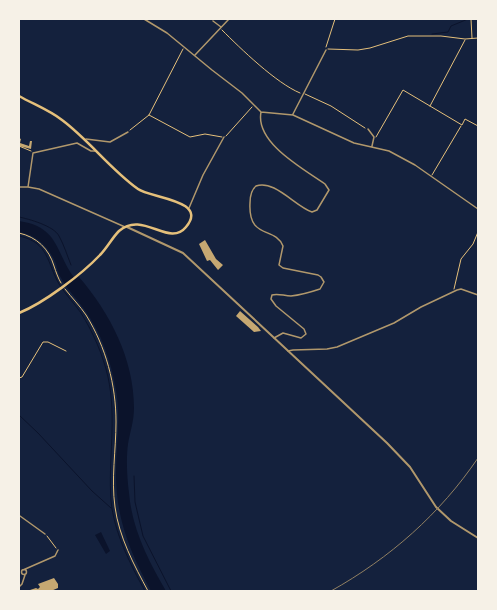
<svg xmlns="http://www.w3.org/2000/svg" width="497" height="610" viewBox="0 0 497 610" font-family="Karla,sans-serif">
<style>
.water{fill:#0b132b}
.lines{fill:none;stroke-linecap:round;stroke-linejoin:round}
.stream{stroke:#0b132b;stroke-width:1}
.building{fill:#c6a872}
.path{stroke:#e5c07b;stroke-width:1}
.pedestrian{stroke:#b1986c;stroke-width:1.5}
.minor{stroke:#b1986c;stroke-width:1.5}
.tertiary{stroke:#b1986c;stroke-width:2}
.secondary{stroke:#e5c07b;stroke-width:2.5}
.rail{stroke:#918062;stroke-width:1}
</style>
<rect width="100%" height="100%" fill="#14213d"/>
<path class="water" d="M19,221c41,6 36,32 56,58l4,-2c31,36 55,82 55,131 0,13 -4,24 -6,36 -2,15 -1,33 1,49 3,36 19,67 37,98h-15c-21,-39 -35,-72 -35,-117 0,-28 5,-56 0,-84 -5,-29 -15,-58 -32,-81 -8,-11 -17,-20 -23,-31 -3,-4 -4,-10 -5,-14 -7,-17 -19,-29 -37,-32z
M101,532l9,19 -4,3 -11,-19z"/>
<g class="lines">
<path class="stream" d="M432,34l16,-2 3,-6 17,-7
M19,217c10,2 35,9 40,19 5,9 8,19 12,29
M19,236c30,6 28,27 40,48 6,10 15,19 22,29 12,19 22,42 27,64 9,41 0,82 3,124 3,31 19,63 34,90
M19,415l19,18 54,58 19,17
M134,476l1,26 8,34 28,55"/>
</g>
<path class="building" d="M19,138l2,1 -1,4 9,3 1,-5h2l-1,8 -12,-3z
M205,240l11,19 7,6 -5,5 -8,-10 -3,1 -8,-17z
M240,311l18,16 3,4 -7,1 -18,-16z
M54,578l4,6v4l-7,3h-24l9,-3 2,1 2,-2 -2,-3z"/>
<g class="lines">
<path class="path" d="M471,19l1,19
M222,30c19,19 54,53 78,63
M326,47l9,-28
M328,49l30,1 12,-2 38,-12h33l24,3 13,-1
M305,94l26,12 34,22
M430,106l35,-66
M149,115l41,22 15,-3 17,3
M130,130l19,-15 34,-66
M226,136l26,-29
M376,137l27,-47 59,35 3,-6 13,7
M19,146l12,5
M432,175l29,-49
M19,233c18,4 30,16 35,33 2,6 4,12 7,17
M65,289c7,9 15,17 21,26 20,32 30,70 30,107 0,28 -5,57 -1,85 4,30 19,58 33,84
M454,289l7,-30 12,-15 5,-12
M19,378l3,-1 21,-35h5l18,9
M47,536l9,12"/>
<path class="pedestrian" d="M20,516l25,18"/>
<path class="minor" d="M144,19l23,14 45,37 30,23 19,19 32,3 61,28 35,8 26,14 63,44
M213,21l8,6
M195,55l34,-36
M261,112c-6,31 43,57 64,72l4,6 -12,20 -5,2c-16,-5 -38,-33 -56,-26 -5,4 -6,11 -6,17 -2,37 25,23 33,43l-4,19 4,3 35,7 3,2 3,5 -4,7c-9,3 -19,6 -29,7 -7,0 -13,-3 -19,-1l-1,4 5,7 28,23 2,5 -5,4 -18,-5 -9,5
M293,114l33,-64
M368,129l6,8 -2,9
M86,139l24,3 18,-10
M19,187h9l11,2 86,38
M28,187l5,-34 44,-10 14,8h4
M189,208l14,-33 21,-38
M288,351l5,-1 34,-1 10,-2 57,-24 27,-16 36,-17 4,-1 17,6
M19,514v2
M21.5 572a2.5 2.5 0 1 1 5 0a2.5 2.5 0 1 1-5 0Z
M23,570l32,-14 3,-6
M19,587l3,-3 3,-9"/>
<path class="tertiary" d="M127,227l56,26 204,190 23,24 26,40 15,14 27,17"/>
<path class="secondary" d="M19,96c14,8 30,14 43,24 27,20 48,49 76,69 12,9 71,11 48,38 -17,21 -43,-17 -67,4 -7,7 -12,17 -19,24 -18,19 -56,48 -81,58"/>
<path class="rail" d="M331,591c59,-33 109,-77 147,-133"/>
</g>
<rect width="497" height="610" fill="none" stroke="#f6f1e7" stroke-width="40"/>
</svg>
